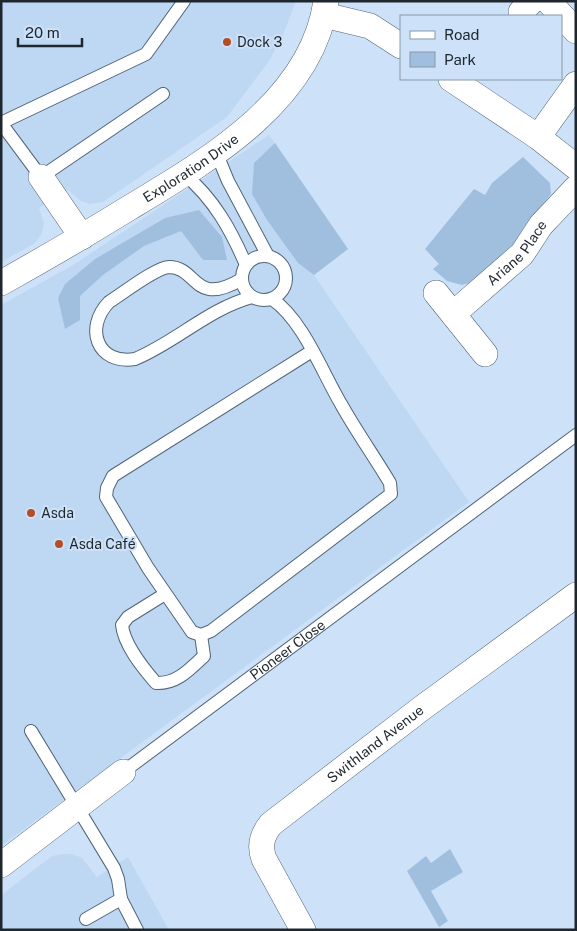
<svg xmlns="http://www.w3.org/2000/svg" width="577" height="931" viewBox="0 0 577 931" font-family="'Public Sans',sans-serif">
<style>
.built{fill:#bed8f4}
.green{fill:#a0bfdf}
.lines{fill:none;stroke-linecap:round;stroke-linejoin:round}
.service-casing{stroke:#516477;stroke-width:14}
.minor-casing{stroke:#516477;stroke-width:26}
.service{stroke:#fff;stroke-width:12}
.minor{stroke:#fff;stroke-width:25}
.poi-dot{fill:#b54d28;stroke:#cde2f8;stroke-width:2}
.labels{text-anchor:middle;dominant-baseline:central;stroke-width:4;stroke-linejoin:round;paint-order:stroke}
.poi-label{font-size:14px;fill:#1e262e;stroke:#cde2f8;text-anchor:start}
.street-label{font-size:14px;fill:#1e262e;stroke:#cde2f8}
</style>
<rect width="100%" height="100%" fill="#cde2f8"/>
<path class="built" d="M1,1h295l-13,34 -14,26 -42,56 -124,85 -13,2 -9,-3 -13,-11 -29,18 5,16 -3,11 -7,9 -33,18z
M269,135l79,114 -34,26 155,227 -468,344v-541l72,-40z
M62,854h10l10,4 15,19 31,-20 41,73h-168v-35l51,-39z"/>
<path class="green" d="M275,143l73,106 -34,26 -16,-12 -31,-43 -15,-26 2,-31z
M523,157l27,26 1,11 -27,33 -12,20 -38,35 -12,3 -15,-4 -14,-12 6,-5 -14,-15 49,-60 11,6 7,-12z
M199,210l23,27 5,23h-24l-22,-29 -37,15 -41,29 -23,21v24l-15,9 -7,-31 7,-14 30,-25 70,-41z
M450,849l13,23 -32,19 17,30 -9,6 -32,-56 19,-15 5,7z"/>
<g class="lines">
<defs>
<g id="service">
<path d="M163,94l-122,83 -40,-54 145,-69 38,-53"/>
<path d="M216,152l12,29 40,75"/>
<path d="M184,174c30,25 47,56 62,91"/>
<circle cx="264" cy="278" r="22"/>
<path d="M242,279c-49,29 -44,-12 -73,-12 -14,1 -47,27 -60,35 -25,26 -12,63 26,57 41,-17 73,-50 117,-62"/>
<path d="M272,299c31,21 50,73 69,105 15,27 33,52 49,79l1,11 -180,137 -10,4 -9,-3 -44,-64 -42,-71 1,-9 6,-12 199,-125"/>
<path d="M165,594l-37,23 -6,8c2,20 21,43 34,58 21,1 34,-14 48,-27l-3,-21"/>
<path d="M31,731l83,137 4,11 3,20 16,31"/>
<path id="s1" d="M123,772l453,-337"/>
<path d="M86,919l35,-20"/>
</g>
<g id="minor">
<path d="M548,1l28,30"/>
<path d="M521,12l11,-11"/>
<path d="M324,15l46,11 31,20"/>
<path d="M451,79l87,58 38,30"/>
<path d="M538,137l38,-53"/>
<path d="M41,177l41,60"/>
<path id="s2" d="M1,283c43,-24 86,-49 128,-75 78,-47 183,-107 197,-207"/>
<path d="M436,293l49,61"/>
<path id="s3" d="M453,314l69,-60 19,-29 35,-37"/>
<path d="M1,865l122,-93"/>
<path id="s4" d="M303,930l-39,-71c-5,-13 -2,-24 7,-35l151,-116 154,-113"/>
</g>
</defs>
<use href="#service" class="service-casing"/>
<use href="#minor" class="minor-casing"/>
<use href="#service" class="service"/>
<use href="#minor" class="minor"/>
</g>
<g class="poi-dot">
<circle cx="227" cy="42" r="5"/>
<circle cx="31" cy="513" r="5"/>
<circle cx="59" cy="544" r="5"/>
</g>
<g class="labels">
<g class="poi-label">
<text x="237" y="42">Dock 3</text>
<text x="41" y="513">Asda</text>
<text x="69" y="544">Asda Café</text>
</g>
<g class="street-label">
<text stroke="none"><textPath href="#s2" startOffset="222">Exploration Drive</textPath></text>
<text stroke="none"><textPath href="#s3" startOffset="89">Ariane Place</textPath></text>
<text stroke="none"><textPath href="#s1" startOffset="205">Pioneer Close</textPath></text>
<text stroke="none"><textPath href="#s4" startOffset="250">Swithland Avenue</textPath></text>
</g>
</g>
<rect width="577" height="931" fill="none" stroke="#1e262e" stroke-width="5"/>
<rect x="400" y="15" width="162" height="65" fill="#cde2f8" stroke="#8797a7"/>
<rect x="410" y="31" width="25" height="8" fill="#ffffff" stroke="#8797a7"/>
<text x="444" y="40" font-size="15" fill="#1e262e">Road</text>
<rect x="410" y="52" width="25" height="15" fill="#a0bfdf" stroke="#8797a7"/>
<text x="444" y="65" font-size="15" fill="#1e262e">Park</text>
<path d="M18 38v8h64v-8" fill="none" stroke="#1e262e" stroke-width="2.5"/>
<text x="25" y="38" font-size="15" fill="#1e262e" stroke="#cde2f8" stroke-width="4" paint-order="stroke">20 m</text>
</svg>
